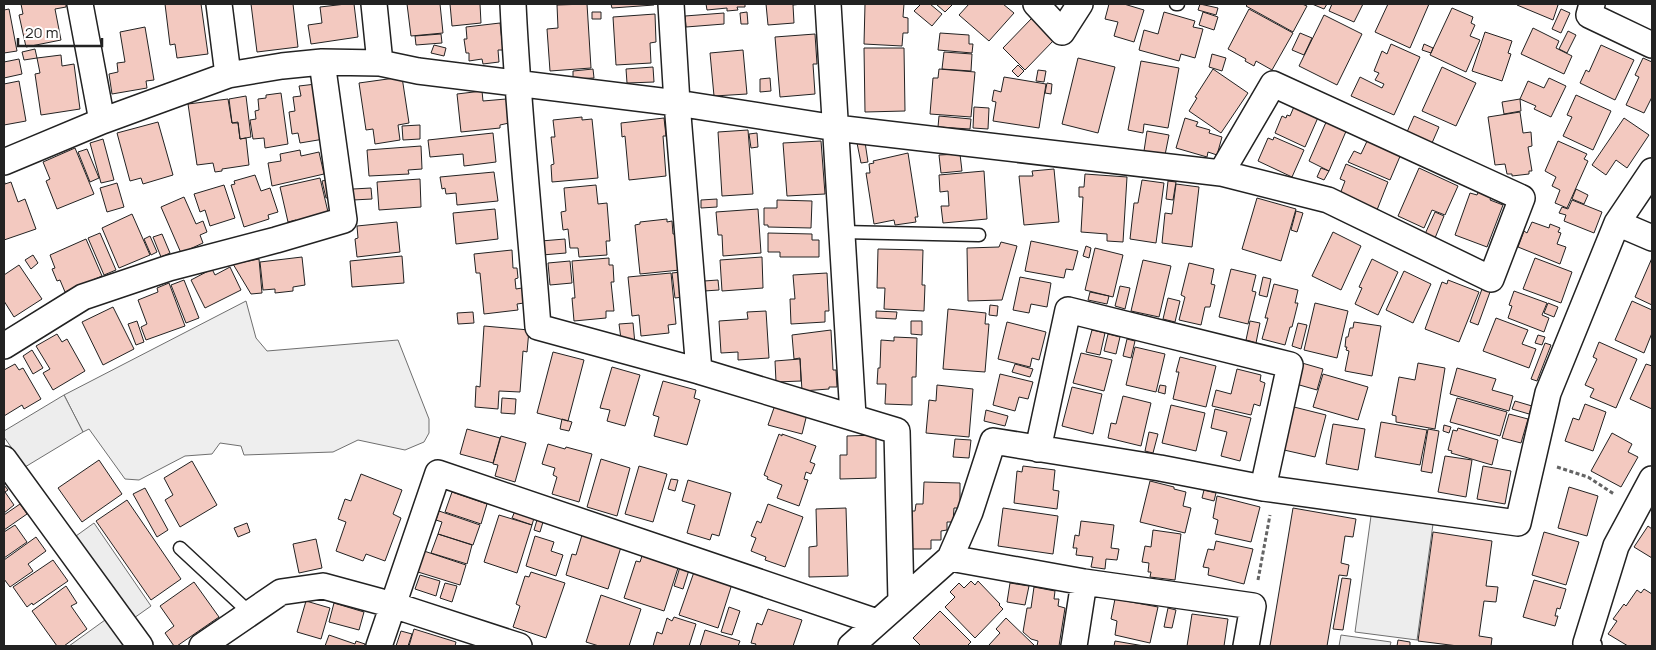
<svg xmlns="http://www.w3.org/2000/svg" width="1656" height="650" viewBox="0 0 1656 650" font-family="Manrope,sans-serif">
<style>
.green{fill:#eee;stroke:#6f6f6f}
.parking{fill:#ededed;stroke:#6f6f6f}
.building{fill:#f3c9c0;stroke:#222}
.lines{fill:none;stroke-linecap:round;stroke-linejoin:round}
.service-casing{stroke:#222;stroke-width:15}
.minor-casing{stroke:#222;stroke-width:28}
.path{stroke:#646464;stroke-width:3;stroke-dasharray:4 2.5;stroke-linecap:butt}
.service{stroke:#fff;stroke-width:12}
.minor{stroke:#fff;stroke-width:25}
</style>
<rect width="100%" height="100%" fill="#fff"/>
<path class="green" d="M246,301l10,37 11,13 131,-11 31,79v14l-5,9 -19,8 -47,-10 -25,12 -89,3 -3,-9 -21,-3 -8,11 -27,2 -46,24 -14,-1 -36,-50 -6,3 -19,-37z"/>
<path class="parking" d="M64,395l19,37 -58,35 -21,-30v-6z
M1371,516l62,8 -16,116 -62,-8z
M94,523l57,83 -17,12 -58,-82z
M105,620l20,26h-56z
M1341,635l50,7 -1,4h-51z"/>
<path class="building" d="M21,4h45v3l-11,2 6,31 -35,7 -7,-32 4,-1z
M165,4h36l7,50 -31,4 -2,-14 -5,1z
M251,4h42l5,43 -41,5z
M346,4h8l4,33 -47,7 -3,-19 14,-2 -2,-16z
M407,4h33l3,29 -32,3z
M450,4h30l1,19 -29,3z
M587,4l4,64 -41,3 -3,-42 11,-1 -1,-23z
M611,4h43v1l-42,3z
M706,4h39v3h-8l1,3 -11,1v-3l-20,2z
M766,4h36l-9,1 1,18 -26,2z
M865,4h39l-1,13 5,1v15h-5l-1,13 -38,-2z
M921,4h9l12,10 -10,12 -18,-15z
M936,4h17l-8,8z
M969,4h34l11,9 -25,28 -30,-26z
M1109,4h15l20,6 -10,32 -20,-6 4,-14 -13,-3z
M1200,4l18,4 -2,7 -18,-5z
M1248,4h54l5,2 -14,26 -47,-26z
M1312,4h15l-3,5z
M1332,4h31l-9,18 -25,-11z
M1388,4h41l-19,44 -35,-16z
M1518,4h38l2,1 -5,15 -36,-15z
M1452,8l21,9 -2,6 4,2 -5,11 10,4 -14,32 -36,-17z
M9,9l8,42 -13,2v-43z
M1249,9l44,24 -21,37 -16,-9 -2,5 -9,-5 1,-2 -18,-10z
M1561,9l9,4 -9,20 -9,-4z
M592,12h9v7h-9z
M747,12l1,12h-7l-1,-11z
M1164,12l31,9 -2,6 10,2 -8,29 -14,-4 -2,7 -40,-11 5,-20 14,4z
M1203,12l15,5 -4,13 -15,-5z
M724,13v11l-38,3 -1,-11z
M655,14l1,28 -6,1 1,20 -35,2 -3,-48z
M1324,15l38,19 -25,51 -38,-19z
M1032,18l22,22 -29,30 -22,-22z
M500,23l3,27h-5l1,12 -16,2 -1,-5 -13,2v-8h-3l-2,-14h3l-1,-12z
M145,27l9,53 -8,1 1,7 -35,6 -3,-20 9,-2 -1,-9 8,-1 -5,-30z
M1533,28l26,13 -3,7 16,8 -8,18 -43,-20z
M1568,31l8,4 -9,18 -8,-4z
M1485,32l27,9 -4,12 3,1 -9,27 -30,-10z
M940,33l29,2v9h4l-1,9 -34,-3z
M1300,33l12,5 -8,17 -12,-5z
M441,34l1,9 -26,2 -1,-9z
M815,34l2,30h-4l2,30 -35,3 -5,-60z
M1391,44l29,13 -26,58 -43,-19 9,-19 22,11 2,-4 -9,-4 4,-7 -5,-2 8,-20 5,3z
M1424,44l9,4 -2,5 -9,-3z
M434,45l12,3 -2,8 -13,-3z
M1601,45l33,15 -19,40 -35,-17 6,-13 3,2z
M864,48h40l1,63 -40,1z
M35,49l2,9 -13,2 -2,-8z
M743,50l4,44 -33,2 -4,-43z
M944,52l28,2 -1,17 -29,-2z
M1212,54l14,4 -4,13 -13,-4z
M61,55l1,11 12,-2 6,45 -39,6 -6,-41 5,-1 -3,-15z
M1078,58l37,9 -17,66 -36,-9z
M1643,58l9,4v35l-8,16 -18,-8 13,-28 -4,-2z
M19,59l3,15 -18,4v-16z
M1141,61l38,7 -11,60 -24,-4 -1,9 -15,-3z
M1018,65l6,6 -6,6 -6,-6z
M653,67l1,15 -27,1 -1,-14z
M1442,67l34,16 -20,43 -34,-15z
M593,69l1,9 -21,1v-8z
M939,69l36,3 -4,45 -41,-3 3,-36h5z
M1213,69l35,24 -27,40 -32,-22 8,-13 -2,-1z
M1038,70l8,1 -2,11 -8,-1z
M402,77l7,46 -11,2 2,15 -25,4 -2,-15 -7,1 -7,-47z
M1004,77l42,7 -7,44 -46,-7 3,-19 -4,-1 2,-11 7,2z
M770,78l1,13 -11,1v-13z
M1549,78l17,8 -15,31 -17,-8 2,-3 -16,-7 8,-18 16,7z
M19,81l7,40 -22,4v-41z
M1047,83l5,1 -1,10 -6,-1z
M316,84l8,55 -24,4 -2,-10 -6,1 -3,-22 6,-1 -2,-14 8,-1 -2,-10z
M482,91l1,10 23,-2 3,24 -9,2v3l-39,4 -4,-38z
M281,93l7,51 -23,4 -1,-10 -11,1 -3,-19 6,-1 -1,-8 4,-1 -1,-11 8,-1v-3z
M1576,95l35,16 -18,39 -30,-14 9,-19 -5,-2z
M246,96l5,41 -11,2 -2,-17 -6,1 -3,-24z
M228,99l4,24h6l2,16 6,-1 3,27 -27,4v2l-7,1 -2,-9 -16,2 -9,-61z
M1520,99l1,12 -17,3 -2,-12z
M1296,102l24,11 -15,34 -30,-14 7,-17 4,2 1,-3 3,1z
M974,107l15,1 -1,21 -15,-1z
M1520,112l3,21 8,-1 1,14 -4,1 4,24h-3v3l-17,2v-2h-5l-2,-10 -10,1 -7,-48z
M939,116l32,3 -1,10 -32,-2z
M1414,116l25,11 -7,16 -25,-11z
M582,117v3l10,-1 6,59 -46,4 -1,-17 3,-1 -3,-27h4l-2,-17z
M664,118l2,18h-3l3,40 -37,4 -4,-44 -3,1 -1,-14z
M1185,118l13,4 -2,4 14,4 -1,3 13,4 -5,18 -9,-3 -1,5 -31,-9z
M1624,118l25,17 -22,33 -11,-8 -10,15 -14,-10z
M1327,120l20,9 -18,42 -20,-10z
M158,122l15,53 -30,9 -2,-6 -11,3 -13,-48z
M420,125v14l-17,1 -1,-14z
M748,130l5,64 -31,2 -4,-64z
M1147,131l22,4 -4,20 -21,-4z
M493,133l3,29 -32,4 -1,-12 -33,3 -2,-17z
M757,133l1,14 -7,1 -2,-14z
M1274,137l30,13 -12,27 -34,-16 10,-23 5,2z
M103,139l11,41 -13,3 -11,-40z
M1368,139l33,15 -11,26 -42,-18 6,-11 7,3z
M821,141l4,53 -38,2 -4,-53z
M1558,141l29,13 -3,5 4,2 -21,47 -12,-5 5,-13 -8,-4 4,-9 -11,-6z
M865,142l3,20 -7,1 -4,-20z
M421,146l1,23 -14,1 1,4 -40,2 -2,-26z
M75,148l19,46 -37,15 -11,-28 4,-2 -7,-17z
M87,149l12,29 -9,4 -12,-30z
M300,150l1,6 18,-4 5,22 -52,12 -4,-23 13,-2 -1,-7z
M908,153l10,64h-3l1,5 -21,3 -1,-5 -20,4 -8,-51h4l-1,-9 5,-1 -1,-2z
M960,154l2,17 -21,2 -2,-18z
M1346,164l42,18 -11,28 -37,-16 5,-13 -5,-2z
M1321,168l8,3 -5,9 -7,-3z
M1419,168l39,18 -13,29 -13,-5 -8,18 -26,-12z
M1054,169l5,53 -35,3 -5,-49h14l-1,-5z
M984,171l3,48 -44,4 -2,-17h8l-1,-15 -8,1 -1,-17z
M494,172l4,29 -41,4 -1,-12 -10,1 -1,-6 -3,1 -2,-12z
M1085,174l42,3 -4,65 -16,-1v-7l-26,-2 2,-35h-4v-10h5z
M255,175l6,16 9,-3 8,24 -10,3 1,4 -25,8 -13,-42 4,-1 -1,-3z
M320,178l8,34 -16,4 1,6 -16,4 -1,-6 -8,2 -8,-35z
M4,179l1,5 6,-2 7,20 7,-3 11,30 -32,11z
M331,179l3,17 -8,2 -4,-17z
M420,179l1,28 -42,3 -2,-28z
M1142,180l22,3 -8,60 -26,-4 4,-36h4z
M1168,181l8,1 -3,18 -7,-1z
M117,183l7,24 -17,5 -7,-24z
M1176,184l23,3 -7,60 -30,-4 3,-30 7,1z
M224,185l11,33 -25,8 -5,-16 -5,2 -6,-18z
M596,185l2,19 9,-1 3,38h-4l1,14 -28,2 -1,-9h-8l-2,-19 -5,1 -2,-18 5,-1 -2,-23z
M371,188l1,11 -19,1v-11z
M1480,188l13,5 -3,7 13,5 -16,42 -32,-12 15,-42 7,2z
M1576,189l12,6 -4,9 -12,-5z
M184,197l12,27 7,-3 4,11 -7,3 3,8 -22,10 -20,-46z
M1257,198l39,11 -15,52 -39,-12z
M717,199v8l-16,1v-8z
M777,200l35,1 -1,27 -43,-1v-2h-4v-17h13z
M1572,200l30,12 -8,21 -30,-12 2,-6 -7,-2 3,-6 6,2z
M495,209l3,30 -42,5 -3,-31z
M758,209l3,44 -38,3 -1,-21h-4l-2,-23z
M1296,211l7,2 -6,19 -6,-2z
M1435,212l9,4 -9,22 -10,-4z
M132,214l18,41 -31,13 -17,-40z
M667,219v3l5,-1 1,13h4l3,36 -40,4 -5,-49 5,-1v-2z
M397,222l3,30 -43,5 -2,-18 3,-1 -1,-12z
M1532,222l17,6 1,-4 10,4 -2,4 3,1 -4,11 9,3 -6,17 -42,-17 6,-16 3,2z
M1333,232l28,14 -20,44 -29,-14z
M100,233l16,37 -12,5 -16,-37z
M768,233l44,1v6h7v17h-39v-5h-12z
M162,234l8,19 -9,4 -8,-20z
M150,236l7,16 -6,3 -7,-16z
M86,239l16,37 -37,16 -5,-12 -3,1 -5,-12 3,-1 -5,-13z
M565,239l1,14 -24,2 -1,-14z
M1031,241l47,10 -5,19 -7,-1 -2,9 -39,-7z
M1001,242l16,4 -15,54 -34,1 -1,-53 32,-1z
M1086,246l5,2 -2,10 -6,-2z
M1095,248l28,7 -10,42 -28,-7z
M878,249l45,1 -1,35h3l-1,26 -40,-2 1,-21h-8z
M512,250l1,18h4l1,10 -3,1 1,10 6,-1 2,15 -7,1 1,6 -34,4 -4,-41h-4l-2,-19z
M33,255l5,8 -7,6 -6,-9z
M402,256l2,27 -52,4 -2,-26z
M302,257l3,28 -12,2v4l-18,2v-4l-12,1 -3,-28z
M762,257l1,31 -41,3 -2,-31z
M609,258v7h4l1,17h-3l3,29h-8v7l-32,3 -2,-23h3l-3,-37z
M1535,258l37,14 -11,31 -38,-14z
M1652,258v47l-17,-8z
M259,259l3,34 -11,1 -18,-30z
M1372,259l26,13 -20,43 -23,-11 7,-16 -3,-1z
M1143,260l28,6 -12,51 -28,-6z
M570,261l2,22 -22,2 -2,-22z
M1189,263l25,6 -3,15 4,1 -5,22h-5l-4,18 -22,-5 6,-23 -4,-2z
M19,265l23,34 -28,18 -10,-16v-26z
M230,267l11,23 -36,18 -14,-28 21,-11 3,6z
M1231,269l25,6 -4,16 4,1 -8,32 -29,-7z
M1404,271l27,13 -18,39 -27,-13z
M681,272l2,25 -8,1 -3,-25z
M671,273l5,51 -8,1 1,8 -28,3 -2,-21 -7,1 -4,-39z
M827,273l2,38h-4v11l-34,2 -1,-25h5l-2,-24z
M1020,277l31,6 -4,24 -16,-3 -2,9 -16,-3z
M1263,277l8,2 -4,18 -8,-2z
M184,280l15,38 -13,5 -15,-38z
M718,280l1,10 -15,1v-10z
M1448,280l31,12 -20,50 -34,-13 17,-47 5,2z
M169,283l16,43 -39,14 -5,-13 6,-3 -9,-24 20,-8 -1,-4z
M1274,284l24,6 -3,13h3l-6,24h-2l-5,18 -23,-6 6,-21h-3z
M1120,286l10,2 -5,21 -10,-3z
M1482,289l8,3 -12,33 -8,-3z
M1514,291l33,12 -5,12 7,3 -5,14 -36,-14 4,-12 -3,-1z
M1090,292l19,4 -2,8 -19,-4z
M1168,298l12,3 -5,21 -12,-3z
M1632,301l20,9v23l-8,20 -29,-13z
M1315,303l33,8 -11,47 -33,-8z
M1548,303l10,4 -4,10 -10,-4z
M990,305l8,1 -1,10 -8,-1z
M113,307l21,42 -31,16 -21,-43z
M948,309l38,4 -1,11h4l-4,48 -42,-3z
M766,311l3,47 -31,2v-8l-17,1 -2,-32 29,-2 -1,-7z
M876,311l21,1 -1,7 -20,-1z
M473,312l1,11 -16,1 -1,-11z
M1496,318l32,12 -6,14 14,5 -7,19 -46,-17z
M137,321l7,21 -8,3 -8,-21z
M911,321h11v14l-11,-1z
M1250,321l10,2 -4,20 -10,-3z
M1007,322l39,10 -7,28 -7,-2 -2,9 -32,-8z
M1354,322l27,4 -9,50 -27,-5 4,-20 -3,-1 1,-3h-2l1,-10h2l2,-9h3z
M633,323l2,21 -14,-5 -2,-15z
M1298,323l9,2 -6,24 -9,-3z
M484,326l45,4 -2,22 -4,-1 -3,41 -21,-1 -1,18 -23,-2 1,-21 4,1z
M831,330l2,40h3l1,17h-8v2l-27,2 -2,-33 -6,1 -2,-24z
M1092,330l13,3 -5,22 -14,-3z
M57,334l5,8 5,-3 18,32 -32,19 -10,-17 7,-4 -14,-23z
M1108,334l12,3 -4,17 -12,-3z
M1538,335l7,2 -3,8 -7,-2z
M894,337l23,1 -1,39h-4v28l-27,-1 1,-20h-9l1,-16h2l1,-28 13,1z
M1127,339l8,2 -4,17 -8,-2z
M1599,342l38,17 -21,49 -26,-11 4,-8 -9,-4 12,-26 -4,-2z
M1545,343l6,2 -14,36 -6,-2z
M1135,347l30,7 -9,38 -30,-7z
M32,350l11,18 -10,6 -10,-18z
M553,352l31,8 -16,61 -31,-8z
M1081,353l31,7 -8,31 -31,-8z
M1180,357l36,9 -10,41 -33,-8 6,-27h-3z
M800,359l1,22 -25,1 -1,-21z
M1302,363l21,6 -6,21 -21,-6z
M1418,363l27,5 -10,61 -39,-7v-6l-4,-1 7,-38 16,3z
M15,364l4,6 4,-2 18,31 -17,10 -2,-4 -18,11v-46z
M1015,364l18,5 -3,8 -18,-5z
M1646,364l6,2v43l-22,-10z
M612,367l28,8 -15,51 -18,-5 3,-11 -10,-2z
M1457,368l39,11 -4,11 21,6 -4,15 -59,-17z
M1237,369l24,6 -1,6 5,2 -5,23 -6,-2 -3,11 -39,-9 4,-16 15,4z
M1000,374l33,8 -5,17 -9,-2 -4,14 -22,-6z
M1323,374l45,13 -10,33 -45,-13z
M663,381l33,9 -2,8 6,2 -13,45 -33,-9 5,-19 -6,-2z
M937,385l36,4 -4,48 -43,-4 3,-33 7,1z
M1160,385l6,1 -1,8 -7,-2z
M1072,387l30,7 -9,40 -31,-8z
M1123,396l28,7 -10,43 -33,-8 3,-15 5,1z
M502,398l14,1 -1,15 -14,-1z
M1457,398l50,14 -7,24 -50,-14z
M1515,401l17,5 -3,8 -17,-5z
M1585,404l21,8 -13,39 -28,-10 8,-23 6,2z
M775,405l32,9 -5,20 -34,-9z
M1171,405l34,8 -9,38 -34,-8z
M1294,407l32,8 -11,42 -31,-7 6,-39 3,1z
M1215,409l36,9 -11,43 -19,-5 6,-24 -16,-4z
M986,410l22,6 -3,10 -21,-5z
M1509,414l19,5 -7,24 -19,-5z
M562,419l10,3 -3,9 -9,-2z
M1381,422l46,8 -7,35 -45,-8z
M1333,424l32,5 -7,41 -32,-6z
M1444,425l7,2 -2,6 -6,-2z
M1458,428l40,12 -6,25 -41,-12 1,-2 -4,-1 5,-20 4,1z
M467,429l33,9 -7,25 -33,-9z
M1428,429l11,2 -7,42 -11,-2z
M1149,432l9,2 -5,19 -8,-2z
M1612,433l20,11 -4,8 10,5 -17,30 -30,-16z
M779,434l3,2v-2l34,12 -6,16 5,2 -4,10 -5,-2 -2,7 4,1 -9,26 -22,-8 5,-13 -15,-6 1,-2 -4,-2z
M876,435v43l-36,1v-24h7v-19z
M501,436l25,7 -11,39 -20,-6 3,-11 -5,-1z
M955,439l16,1 -2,18 -16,-1z
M548,444l17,5 1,-2 26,7 -13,48 -27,-8 5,-17 -4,-2 2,-7 -13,-4z
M1445,456l27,4 -6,37 -28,-5z
M601,459l29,9 -13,48 -30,-9z
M99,460l23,34 -40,28 -24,-34z
M192,461l25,44 -37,22 -15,-27 8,-5 -9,-17z
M639,466l28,8 -14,48 -28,-8z
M1023,466l32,4 -2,20 6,1 -2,18 -43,-6 3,-32 5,1z
M1483,466l28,5 -6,33 -28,-5z
M361,474l41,16 -9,24 8,4 -16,43 -19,-7 -3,7 -27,-10 10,-29 -8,-3 7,-20 6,2z
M671,479l7,1 -3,11 -7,-2z
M688,480l43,13 -12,43 -7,-2 -2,6 -23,-7 8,-28 -13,-4z
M1150,481l24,6v2l12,3 -3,14 8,2 -6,25 -45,-11z
M924,482l36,1v25h-6l-1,14h-6v8l-6,1v9h-10v9h-22v-22h3v-16h3l1,-7h7z
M4,485l4,5 -3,2 9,13 -10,8z
M1569,487l29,9 -11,40 -29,-8z
M145,488l23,42 -11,7 -24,-43z
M1204,490l12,3 -2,8 -12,-3z
M452,492l35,12 -6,20 -36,-12z
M1217,496l43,11 -9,35 -36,-8 3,-14 -5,-2z
M127,500l54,79 -30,21 -55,-79z
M20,504l7,10 -23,16v-15z
M768,504l35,13 -18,50 -20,-7 1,-3 -15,-6 5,-13 -5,-2 6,-15 4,2z
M846,508l2,68 -39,1v-30l8,-1 -1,-37z
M1003,508l55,8 -5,38 -55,-8z
M1293,508l63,11 -3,18 -8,-1 -4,27 8,2 -2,11 -8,-1 -12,71h-57z
M439,511l41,14 -7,20 -35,-11 4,-12 -6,-2z
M515,511l19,7 -2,7 -20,-7z
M499,515l33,10 -15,48 -33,-11z
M537,520l6,2 -3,10 -6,-2z
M1081,521l33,4 -3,23 8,1 -2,11 -11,-1 -1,10 -14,-2 2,-10 -17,-2 1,-7h-4l2,-13 4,1z
M247,523l3,9 -12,5 -4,-9z
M15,525l12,17 -23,16v-26z
M1648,526l4,3v29l-18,-11z
M1153,530l28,4 -6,46 -25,-3 1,-5h-3l1,-9 -7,-1 3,-16 6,1z
M1433,532l59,9 -6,45 12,1 -2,15 -12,-1 -5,35 13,2 -1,8h-33l-40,-5z
M1544,532l35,10 -13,43 -34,-10z
M438,534l34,11 -5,19 -36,-11z
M582,535l39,12 -13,42 -42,-14 6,-21 4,1z
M535,536l19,6 -3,9 12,4 -7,21 -30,-10z
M36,537l10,14 -18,13 5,7 -23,16 -6,-8v-19z
M316,539l6,29 -23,5 -6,-29z
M1216,541l37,8 -9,35 -36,-9 1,-7 -6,-1 5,-18 6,1z
M424,551l42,14 -6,20 -42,-13z
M642,556l36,12 -14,43 -40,-13 12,-37 4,1z
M53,560l15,21 -35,24 -1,-2 -5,4 -14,-20z
M680,567l9,3 -6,19 -9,-3z
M531,572l34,11 -19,55 -33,-11 7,-21 -4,-2 9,-28 4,1z
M694,572l38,12 -14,44 -39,-13z
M420,575l20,6 -4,15 -21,-7z
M1342,578l9,1 -8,51 -10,-1z
M1534,580l32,9 -6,20 -3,-1 -2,8h3l-3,10 -32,-9z
M971,581l4,4 3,-4 22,23 -1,1 4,4 -28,29 -30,-31 10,-10 -5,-5 9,-9 5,5z
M194,582l25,35 -42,29h-3l-9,-13 9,-7 -14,-20z
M445,583l12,3 -5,16 -12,-4z
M1010,583l19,3 -4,19 -18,-3z
M66,586l11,17 -6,3 16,23 -23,17h-7l-25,-35z
M1034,587l21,4 -1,8h5l-1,7 7,2 -6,38h-22l1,-5 -7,-2 -8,-7 4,-24h4z
M1644,589l8,5v52h-24l-20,-12 9,-13 -4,-2 11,-15 2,2 11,-16 4,3z
M601,595l40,14 -12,37h-30l-13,-4z
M1115,599l43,8 -8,36 -35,-8 2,-14 -6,-2z
M306,601l24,7 -9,31 -24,-7z
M334,603l30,9 -5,18 -30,-8z
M729,607l11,4 -8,24 -11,-3z
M1168,608l8,2 -4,18 -8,-1z
M768,609l34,11 -9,26h-38l1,-2 -5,-1 6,-20 5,2z
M940,611l31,31 -4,4h-46l-8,-8z
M1192,614l36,5 -4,27h-37z
M674,617l22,7 -7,22h-36l4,-14 5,2 5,-16 5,3z
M1006,618l29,28h-45l-1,-1 11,-12 -4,-4z
M414,629l42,13 -1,4h-46z
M705,630l35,11 -2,5h-38z
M401,631l11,3 -4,12h-12z
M329,635l26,9 1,-3 9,3 -1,2h-39z
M1398,640l12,2v4h-13z
M1115,641l29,5h-30z"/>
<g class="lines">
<defs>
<path id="service" d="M1176,4h2
M842,232l137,3
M180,548l70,65"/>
<path id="minor" d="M80,4l22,117
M219,4l9,71
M374,4l6,59
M513,4c5,108 17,215 25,323l161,44 198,60 4,170
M671,4l6,99 22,268
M828,4l25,412
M1036,4l26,28 18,-28
M1592,4l-3,11 63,30
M4,162l98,-41 126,-46 54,-9 40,-4 58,1 38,8 259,32 159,25 385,45 107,27 163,79 31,-81 -249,-114 -52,89
M1617,223l35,15
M4,346l79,-49 86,-29 107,-28 68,-20 -22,-158
M1038,449l30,-139 222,55 -27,123
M4,459l136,187
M950,558l134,24 169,24 -7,40
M202,646l79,-54 42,-6 70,19 126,41
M379,646l59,-173 439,149
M851,646l99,-88 20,-46 23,-71 167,27 103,20 255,35 30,-130 69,-170 35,-52
M1074,646l10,-64
M1589,646l-3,-3 30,-97 36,-67"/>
</defs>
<use href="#service" class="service-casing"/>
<use href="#minor" class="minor-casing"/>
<path class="path" d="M1557,467l31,10 26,17
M1258,580l12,-65"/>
<use href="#service" class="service"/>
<use href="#minor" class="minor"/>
</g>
<rect width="1656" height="650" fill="none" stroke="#222222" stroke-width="10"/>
<path d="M18 38v8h84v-8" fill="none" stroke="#222222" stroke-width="2.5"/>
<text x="25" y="38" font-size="15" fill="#222222" stroke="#ffffff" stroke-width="4" paint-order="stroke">20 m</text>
</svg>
